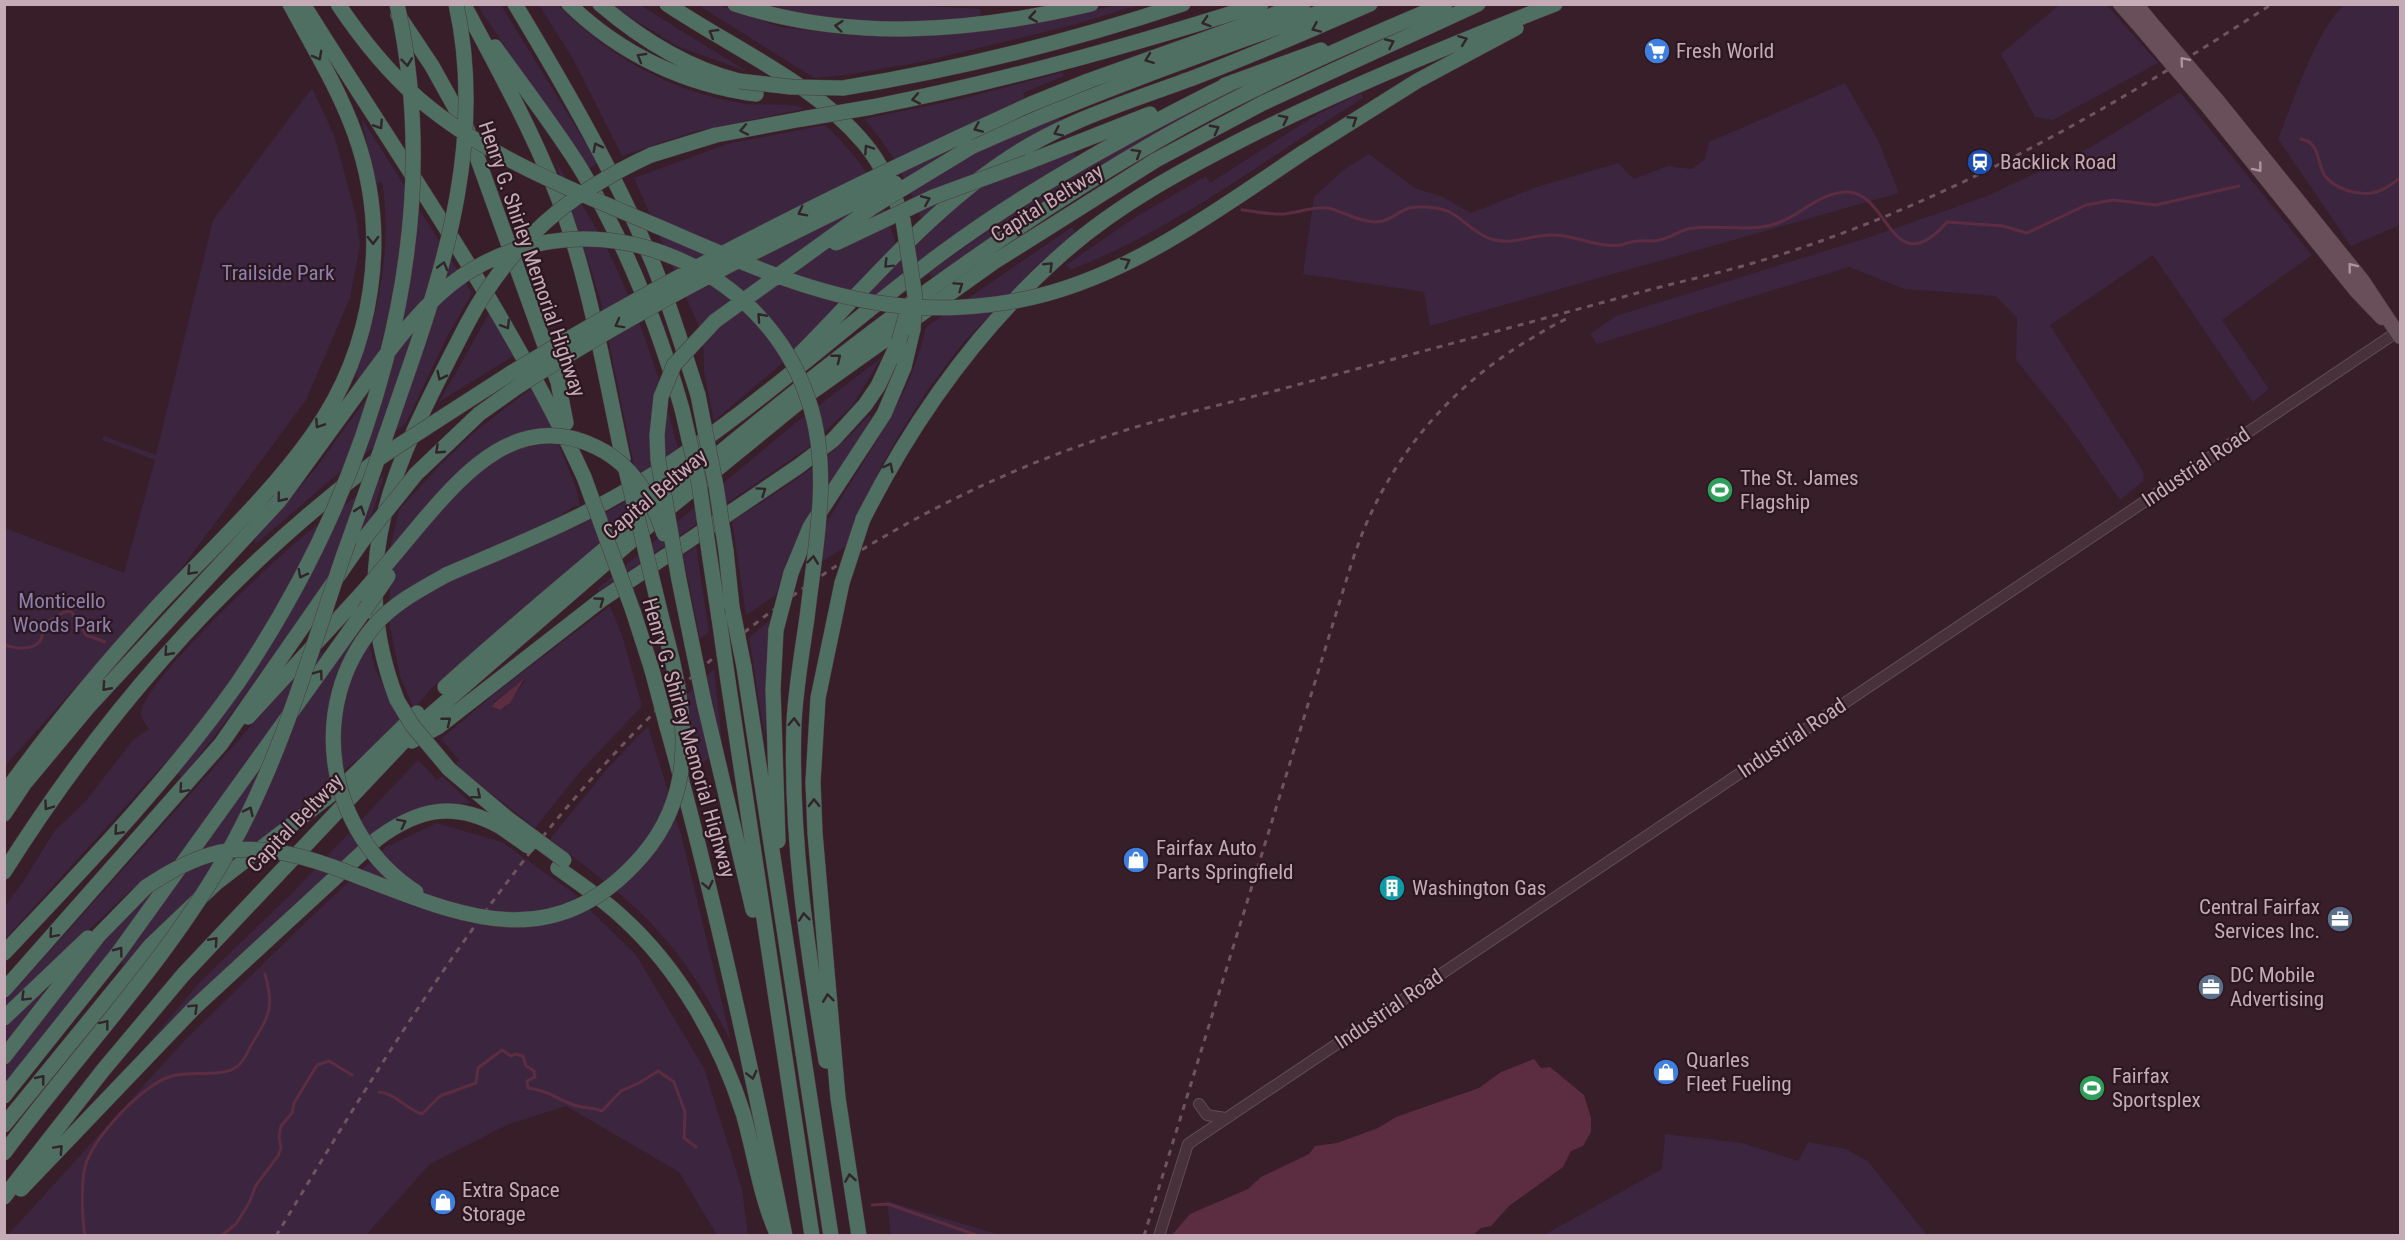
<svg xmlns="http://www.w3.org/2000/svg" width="2405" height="1240" viewBox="0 0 2405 1240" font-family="'Roboto Condensed',sans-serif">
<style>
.green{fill:#3c253e;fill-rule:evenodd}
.water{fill:#5c2d40}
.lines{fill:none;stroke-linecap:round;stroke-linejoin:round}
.stream{stroke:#5c2d40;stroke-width:3}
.tertiary-casing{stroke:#634c55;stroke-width:12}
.primary-casing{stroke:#513b44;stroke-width:15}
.motorway-casing{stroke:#4f3942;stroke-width:16}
.tertiary{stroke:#48313b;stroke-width:10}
.primary{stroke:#684f5a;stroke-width:14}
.motorway{stroke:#4e6f62;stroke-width:15}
.rail{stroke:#6f535f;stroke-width:3;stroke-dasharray:6 6;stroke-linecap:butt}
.primary-bridge-casing{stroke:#513b44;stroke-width:15;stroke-linecap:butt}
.motorway-bridge-casing{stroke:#4f3942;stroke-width:16;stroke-linecap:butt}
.primary-bridge{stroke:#684f5a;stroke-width:14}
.motorway-bridge{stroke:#4e6f62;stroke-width:15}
.oneway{stroke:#31242a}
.oneway2{stroke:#ae949e}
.labels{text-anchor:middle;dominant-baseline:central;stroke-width:4.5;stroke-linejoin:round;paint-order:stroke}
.poi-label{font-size:21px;fill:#c5abb5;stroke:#2c1720;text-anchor:start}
.street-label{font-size:21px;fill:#c5abb5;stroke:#2c1720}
.park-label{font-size:21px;fill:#8b81ac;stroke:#2c1720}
</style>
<rect width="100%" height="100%" fill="#371e29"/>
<path class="green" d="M888,4l92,5 1,5 -3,4c-69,4 -143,8 -210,-13z
M477,5h24l97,158 -10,6z
M539,5h19c52,53 114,87 188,99 14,2 48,-2 58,5l-111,23 -71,24 -49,-97z
M611,5h29l108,67 -71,-26z
M698,5h20l62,22 58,7 63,3 93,-7 124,-25h21l-66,20 -152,37 -75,13 -32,3z
M2059,5h48l51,58 -105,57 -18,-3 -34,-63z
M2344,5h56v220l-49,21 -73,-107c15,-37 38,-109 66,-134z
M1063,72l1,4 -41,17 16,33 20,-9 1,5 -138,99c-14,-37 -30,-72 -58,-102l101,-21z
M1845,83l33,57 21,53 -469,133 -6,-34 -121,-18 11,-77 28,-26 27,-17 46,34 28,9 28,16 66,-26 81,-24 16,16 34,-13 24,3 13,-10 4,-17z
M312,88l22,47 22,80 4,31 -10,52 -44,102 -128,173 -173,193v-238l119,45 31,-113 -53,-20 2,-4 52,19 57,-235z
M2180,92l132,163 -90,65 47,69 -16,13 -100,-147 -103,70 94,148 -1,8 -23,19 -52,-75 -52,-65 1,-42 -21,-22 -91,-7 -56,-22 -252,77 -7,-10 26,-18 257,-80 114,-40 104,-49z
M1361,93l2,5c-96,60 -186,131 -293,172l-4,-5 68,-47 72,-42 4,7 106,-68z
M1222,96l3,5 -292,178 -4,-6c92,-69 190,-126 293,-177z
M361,117l111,176 -26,46 -40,84 -72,54 -77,66 -3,-2 62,-73 58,-80 -19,-12c23,-61 38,-129 27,-194l-6,1z
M825,125c41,39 57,66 71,121l-117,120 -65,55 -10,-49 -1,-36 -69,-158 93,-34z
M1074,153l2,5 -216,151 -4,-5 109,-105 24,-19 37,-10z
M555,160c20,34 42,67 59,103 28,59 48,122 64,185l-42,28 -36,-178z
M1072,227l4,5 -41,35 -72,76 -34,45 -30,47 -18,32 -34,79 -44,27c34,-87 103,-153 123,-246z
M490,312l27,42 -78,48z
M882,357l-30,49 -43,41 -210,144 -2,-2 191,-160z
M535,385l41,103 4,18h-6l-21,15 -102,44 22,6 111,-48 34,-17 107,-70 -256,219 -38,34 -17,20 -14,-33 -11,-54 2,-77 8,-35 43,-47 35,-33z
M869,415l2,3 -6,11 -54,82 -24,50 -11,34 -30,20 -14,-94c49,-31 99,-61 137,-106z
M384,476l-13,42 -145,203 -44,57 -18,-14 -159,175v-33l18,-24 32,-52 30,-28 48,-62 16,-11c-3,-5 -8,-9 -8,-16 4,-33 135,-155 166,-180 25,-20 52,-38 77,-57z
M696,546l13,86 -9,7 -17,-84z
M610,606l12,29 20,71 -64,68 -43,54 -70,-55 -10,-9 4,-4 -18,-21 63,-53zM522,681h3l-20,27 -8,2 -5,-3 2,-5z
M770,620l-5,119 -16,-101z
M365,621l9,45 27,57 -219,183 -58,59 -4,-2z
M319,650l4,4 -148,208 -44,28 -126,118 1,-8z
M714,669l9,83 -16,-76z
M693,689l16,69 -18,15 -18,-67z
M648,726l34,112 50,206c-20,-40 -43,-79 -73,-112 -32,-36 -72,-64 -109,-93l57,-70z
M418,760l19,20 5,-4 29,27 -52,5 -277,243 57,-68 94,-91z
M437,823l65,19 70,50 64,63 68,113 38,121 6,46h-31l-38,-63 -113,-66 -57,18 -79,40 -64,71 -359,1 178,-196 128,-125 73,-68z
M158,887l-73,99 -80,100v-18l61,-80 48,-61z
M41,991l3,5 -39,50v-18z
M1665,1134l77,9 56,18 10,-19 38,7 22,12 59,74h-383l118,-66z
M887,1201l113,34h-109z"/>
<path class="water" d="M524,679l-14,24 -10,7 -8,-3 2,-4z
M1534,1059l7,9 9,-1 34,28 7,23v14l-8,14 -12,5 -8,16 -54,39 -18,20 -10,2 -8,7h-301l18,-21 58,-25 13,-12 48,-23 6,-8 22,-3 41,-15 18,-11 83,-29 22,-16z"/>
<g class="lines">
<path class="stream" d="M2301,139c20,4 15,23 24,37 10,13 35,21 51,16 9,-2 17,-9 24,-14
M1242,210c13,1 28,5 41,4 14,-1 31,-8 45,-6 17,4 30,14 48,14 13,0 21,-10 33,-14 8,-2 24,-1 32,1 18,4 31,24 50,30 23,7 40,-5 62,-4 23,0 44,13 67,10 6,-1 12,-4 18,-4 8,-1 14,1 22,-1 13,-3 21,-11 34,-12 27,-3 56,4 81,-4 26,-8 41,-30 70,-32 44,-3 46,94 102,30l56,4 24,7 59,-28 27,-5 43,5 83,-19
M4,644c9,5 29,7 36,-3 3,-5 3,-12 6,-18l18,-11 7,-1 15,24 19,7
M379,1092c18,2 26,17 43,22l18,-18 36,-13 2,-15 24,-18 9,6 4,-2 8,2 3,10 8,5 1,6 -8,4 1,7c19,2 29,11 46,17 8,3 18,2 28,6l19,-20 18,-8 19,-12 16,11 11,30 -1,26 12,9
M872,1205l16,-1 91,32
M85,1236c-3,-17 -4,-53 0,-69 7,-29 59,-84 87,-91 17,-5 49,1 63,-8 10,-6 12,-17 18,-26 17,-26 21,-37 12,-68
M221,1236l15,-12 13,-21 7,-18 22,-29 3,-8 -2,-11 2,-11 11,-13 2,-10 23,-38 12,-4 23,14"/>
<defs>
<path id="tertiary" d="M1199,1104l8,11 18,3
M1159,1236l29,-92 1209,-812"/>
<path id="primary" d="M2120,4l21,24
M2136,4l14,17
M2218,101l145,180 37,56
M2208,107l149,185 25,26"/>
<path id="motorway" d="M303,4c97,156 205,307 281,473
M515,4c51,85 101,171 139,262 17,42 30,86 44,129
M569,4c51,50 117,81 187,90
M600,4c41,35 87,64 139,77
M667,4c65,44 146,78 197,139 19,22 30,51 39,77
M735,4c116,38 238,28 356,0
M464,5c37,70 76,139 102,214 26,77 40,160 57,240
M398,15l34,51 35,63 91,253 8,41
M495,47c28,39 58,78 84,119 46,75 79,159 103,243
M1225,85l96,-35
M843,88c116,-19 229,-47 340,-84
M1031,104l57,-23 215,-77
M872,107c133,-26 261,-62 389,-103
M971,147c122,-55 246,-98 372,-143
M1304,152l113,-71 99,-53
M651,155l65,-20 86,-16
M1028,162l122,-48
M792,362c68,-67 131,-146 211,-200 58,-41 129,-61 195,-86 58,-22 115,-47 172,-72
M438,420l73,-47
M416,474l63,-60 38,-27
M863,519c51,-101 115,-191 200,-266 55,-49 123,-85 188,-118 99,-49 201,-91 304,-131
M726,551l6,56
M710,559l9,59
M791,573l19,-46 74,-113 20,-47 9,-38
M446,575c67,-29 136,-56 198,-95 107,-66 198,-153 298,-227 91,-67 190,-121 291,-171
M679,580l13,64
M842,583l-24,115 -5,84 2,51 23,265 21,138
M659,607l13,52
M633,611l19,59
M807,618c-5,34 -11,69 -13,104 -4,114 13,226 32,339
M776,630l-3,59 5,152
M744,667l87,569
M728,681l84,555
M445,687c59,-54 120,-104 181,-156 168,-142 340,-280 531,-390 88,-51 194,-98 288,-137
M397,700c-56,-145 5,-249 70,-376
M704,702l49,208
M248,717l114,-124
M667,727c47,167 84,338 118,509
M412,741l26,-14 163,-127 198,-134 34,-26 32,-35 13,-19 21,-45
M449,769l58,49
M4,794c47,-66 97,-126 151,-185 53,-57 113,-111 158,-175 61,-86 78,-199 42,-300 -16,-45 -42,-87 -65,-130
M4,814l20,-30 65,-78 190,-205 86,-118
M558,868c22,16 45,31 65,50 56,51 97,123 120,195 12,41 17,84 35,123
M4,872c101,-160 225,-302 377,-415
M4,953c82,-87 164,-172 233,-269
M4,990l217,-246 142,-204
M4,1018l84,-80
M4,1057l95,-122 47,-48
M4,1096l115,-144 245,-341
M4,1125l146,-179 66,-63 130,-100 71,-70
M21,1189l174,-182 182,-168c42,-31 77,-38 124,-12
M4,1197l100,-128 79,-94 236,-250 249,-216 141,-115 185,-132 162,-102 107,-57 215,-99"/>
</defs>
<use href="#tertiary" class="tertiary-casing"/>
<use href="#primary" class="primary-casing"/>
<use href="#motorway" class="motorway-casing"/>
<use href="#tertiary" class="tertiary"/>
<use href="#primary" class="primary"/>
<use href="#motorway" class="motorway"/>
<path class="rail" d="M276,1236c130,-216 271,-447 470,-605 105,-84 226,-149 353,-192 65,-23 134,-36 201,-55 110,-29 220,-59 330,-89 43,-12 87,-21 130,-34 186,-56 351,-152 512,-257
M1144,1236l191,-619c10,-32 19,-65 32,-95 34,-77 89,-138 160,-181 15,-9 29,-18 44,-24"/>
<defs>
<path id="primary-bridge" d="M2150,21l68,80
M2141,28l67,79"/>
<path id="motorway-bridge" d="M338,4c24,36 50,68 82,96 67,57 152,90 232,124 76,32 152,69 234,80 47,7 101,4 148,-7 99,-23 186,-89 270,-145
M739,81l52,6 52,1
M802,119l70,-12
M903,220l12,76 -2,33
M836,243l97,-46 95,-35
M467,324c43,-81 101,-131 184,-169
M899,341l9,-32
M511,373c167,-102 342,-188 520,-269
M365,383c28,-38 58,-80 97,-107 127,-85 302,-15 347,126 23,70 6,145 -2,216
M517,387c121,-78 249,-142 378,-204
M698,395l18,91 10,65
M682,409l17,74 11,76
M381,457l57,-37
M626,470l33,137
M584,477l49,134
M363,540l53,-66
M679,580l-21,-120 -1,-25 4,-38 13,-32 41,-44 159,-115 97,-59
M842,583l21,-64
M362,593c20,-23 39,-46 59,-70 45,-53 99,-113 175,-76 36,17 56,51 68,87
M732,607l12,60
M364,611l24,-35
M719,618l9,63
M776,630l15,-57
M692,644l12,58
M652,670l15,57
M237,684c132,-195 212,-444 160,-680
M397,700l15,25 37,44
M507,818l57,42
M501,827l27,19
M146,887c22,-15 48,-29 74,-35 44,-9 91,6 132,22 108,41 199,86 290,-18 51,-59 46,-127 30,-197
M416,892c-90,-58 -111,-186 -41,-267 19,-22 46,-36 71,-50
M4,1153c75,-101 166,-195 227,-306 50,-90 79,-193 112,-290 21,-58 41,-116 61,-174 43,-122 81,-248 52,-379"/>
</defs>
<use href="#primary-bridge" class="primary-bridge-casing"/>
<use href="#motorway-bridge" class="motorway-bridge-casing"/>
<use href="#primary-bridge" class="primary-bridge"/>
<use href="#motorway-bridge" class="motorway-bridge"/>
</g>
<defs><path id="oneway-chevron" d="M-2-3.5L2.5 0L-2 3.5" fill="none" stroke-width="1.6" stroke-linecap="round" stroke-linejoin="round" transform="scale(1.5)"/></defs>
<g class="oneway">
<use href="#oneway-chevron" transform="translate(1033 17) rotate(171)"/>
<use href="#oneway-chevron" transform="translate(1206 22) rotate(162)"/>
<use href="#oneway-chevron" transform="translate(839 26) rotate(-174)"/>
<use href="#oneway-chevron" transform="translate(1316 28) rotate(156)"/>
<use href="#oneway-chevron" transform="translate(713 33) rotate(-149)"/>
<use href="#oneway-chevron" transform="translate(1463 40) rotate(-21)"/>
<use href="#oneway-chevron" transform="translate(1390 43) rotate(-24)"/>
<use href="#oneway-chevron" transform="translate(318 56) rotate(61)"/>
<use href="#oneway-chevron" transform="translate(641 57) rotate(-150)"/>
<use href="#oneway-chevron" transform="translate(1149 59) rotate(160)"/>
<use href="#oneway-chevron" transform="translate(407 62) rotate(83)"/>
<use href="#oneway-chevron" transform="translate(916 99) rotate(169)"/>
<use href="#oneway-chevron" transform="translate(1284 119) rotate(-27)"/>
<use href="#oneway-chevron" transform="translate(1353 120) rotate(-33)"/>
<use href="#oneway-chevron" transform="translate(379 125) rotate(57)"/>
<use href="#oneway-chevron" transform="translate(978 128) rotate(156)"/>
<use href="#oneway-chevron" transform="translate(1215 129) rotate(-28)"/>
<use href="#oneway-chevron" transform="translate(744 130) rotate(169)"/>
<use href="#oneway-chevron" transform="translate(1058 132) rotate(155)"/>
<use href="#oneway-chevron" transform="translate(597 147) rotate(-117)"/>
<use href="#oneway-chevron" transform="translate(868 149) rotate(-124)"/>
<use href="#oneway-chevron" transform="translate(1137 153) rotate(-31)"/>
<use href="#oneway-chevron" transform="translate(926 200) rotate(-23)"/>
<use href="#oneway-chevron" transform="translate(802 212) rotate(153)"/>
<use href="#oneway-chevron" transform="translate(373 240) rotate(89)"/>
<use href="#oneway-chevron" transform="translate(1126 262) rotate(-27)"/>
<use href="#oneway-chevron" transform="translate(888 264) rotate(135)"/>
<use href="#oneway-chevron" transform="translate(443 266) rotate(-75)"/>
<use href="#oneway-chevron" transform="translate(1049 266) rotate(-44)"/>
<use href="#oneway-chevron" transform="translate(959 286) rotate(-34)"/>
<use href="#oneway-chevron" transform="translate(761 317) rotate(-132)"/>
<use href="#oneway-chevron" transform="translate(619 324) rotate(151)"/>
<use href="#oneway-chevron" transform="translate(506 325) rotate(58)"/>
<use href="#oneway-chevron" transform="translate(837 358) rotate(-38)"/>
<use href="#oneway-chevron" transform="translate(441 376) rotate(116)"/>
<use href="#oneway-chevron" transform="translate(319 424) rotate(123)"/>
<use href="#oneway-chevron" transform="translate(439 450) rotate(137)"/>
<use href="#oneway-chevron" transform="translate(889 467) rotate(-63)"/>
<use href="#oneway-chevron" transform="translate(762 491) rotate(-34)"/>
<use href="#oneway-chevron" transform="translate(281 498) rotate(129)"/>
<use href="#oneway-chevron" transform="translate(360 510) rotate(-71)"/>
<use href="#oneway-chevron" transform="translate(813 560) rotate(-83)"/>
<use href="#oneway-chevron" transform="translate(191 571) rotate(133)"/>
<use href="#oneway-chevron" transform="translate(302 574) rotate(117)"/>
<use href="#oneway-chevron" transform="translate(600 601) rotate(-36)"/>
<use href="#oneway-chevron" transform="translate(168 652) rotate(132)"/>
<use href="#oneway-chevron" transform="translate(319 674) rotate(-54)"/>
<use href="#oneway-chevron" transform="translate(106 687) rotate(132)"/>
<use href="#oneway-chevron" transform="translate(447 721) rotate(-38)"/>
<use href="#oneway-chevron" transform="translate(794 722) rotate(-88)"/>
<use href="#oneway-chevron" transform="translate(183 789) rotate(131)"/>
<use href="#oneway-chevron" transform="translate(477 795) rotate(40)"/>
<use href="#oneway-chevron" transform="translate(814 803) rotate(-91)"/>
<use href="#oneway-chevron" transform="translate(48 806) rotate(125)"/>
<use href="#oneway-chevron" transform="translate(249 811) rotate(-64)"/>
<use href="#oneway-chevron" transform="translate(402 823) rotate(-27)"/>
<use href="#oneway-chevron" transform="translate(118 831) rotate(132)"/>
<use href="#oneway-chevron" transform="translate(708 885) rotate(78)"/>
<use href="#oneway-chevron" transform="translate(804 917) rotate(-96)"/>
<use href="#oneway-chevron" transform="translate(53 934) rotate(131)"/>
<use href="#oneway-chevron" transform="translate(214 941) rotate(-48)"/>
<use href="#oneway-chevron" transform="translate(119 951) rotate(-53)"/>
<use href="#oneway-chevron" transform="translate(25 997) rotate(135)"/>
<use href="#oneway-chevron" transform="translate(828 998) rotate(-97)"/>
<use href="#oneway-chevron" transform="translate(194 1008) rotate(-44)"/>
<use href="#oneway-chevron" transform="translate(105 1024) rotate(-52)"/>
<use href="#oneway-chevron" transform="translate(752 1075) rotate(76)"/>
<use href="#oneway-chevron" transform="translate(41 1079) rotate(-51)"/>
<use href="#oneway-chevron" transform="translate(59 1149) rotate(-47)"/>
<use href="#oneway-chevron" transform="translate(850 1178) rotate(-99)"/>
</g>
<g class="oneway2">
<use href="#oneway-chevron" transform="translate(2184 61) rotate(-130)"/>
<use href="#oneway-chevron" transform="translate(2258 168) rotate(52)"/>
<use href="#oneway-chevron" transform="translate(2352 267) rotate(-128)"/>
</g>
<defs>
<symbol id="supermarket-disc" viewBox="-11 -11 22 22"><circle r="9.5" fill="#3f7fe0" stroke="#2c1720"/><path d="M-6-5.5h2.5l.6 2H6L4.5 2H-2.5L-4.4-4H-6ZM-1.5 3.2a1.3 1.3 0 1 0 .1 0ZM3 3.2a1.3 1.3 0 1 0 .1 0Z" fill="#fff"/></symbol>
<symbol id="station-disc" viewBox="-11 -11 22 22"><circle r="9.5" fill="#1a4fb4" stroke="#2c1720"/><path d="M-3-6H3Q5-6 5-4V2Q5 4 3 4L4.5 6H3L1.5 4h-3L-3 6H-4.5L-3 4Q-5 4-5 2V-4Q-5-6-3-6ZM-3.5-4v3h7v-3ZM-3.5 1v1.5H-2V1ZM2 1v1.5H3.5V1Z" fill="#fff"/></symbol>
<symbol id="stadium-disc" viewBox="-11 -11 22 22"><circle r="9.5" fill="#2e9e5b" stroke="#2c1720"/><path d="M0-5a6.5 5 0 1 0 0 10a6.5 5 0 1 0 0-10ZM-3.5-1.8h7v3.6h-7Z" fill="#fff"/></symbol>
<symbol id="shop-disc" viewBox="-11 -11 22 22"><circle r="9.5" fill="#3f7fe0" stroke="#2c1720"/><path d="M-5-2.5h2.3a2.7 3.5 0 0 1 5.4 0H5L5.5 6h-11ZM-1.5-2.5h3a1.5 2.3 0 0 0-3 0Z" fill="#fff"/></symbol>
<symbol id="building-disc" viewBox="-11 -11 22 22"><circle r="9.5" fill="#0f9aa8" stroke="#2c1720"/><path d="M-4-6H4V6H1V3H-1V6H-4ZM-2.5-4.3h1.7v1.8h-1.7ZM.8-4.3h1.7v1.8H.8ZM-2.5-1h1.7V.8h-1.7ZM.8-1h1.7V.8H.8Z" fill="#fff"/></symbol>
<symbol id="office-disc" viewBox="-11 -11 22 22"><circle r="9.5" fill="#5c6f8a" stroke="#2c1720"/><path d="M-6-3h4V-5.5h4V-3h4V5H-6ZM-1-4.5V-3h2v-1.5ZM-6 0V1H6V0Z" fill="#fff"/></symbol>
</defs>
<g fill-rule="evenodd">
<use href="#supermarket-disc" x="1642" y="36" width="30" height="30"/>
<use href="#station-disc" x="1965" y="147" width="30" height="30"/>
<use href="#stadium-disc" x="1705" y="475" width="30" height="30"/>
<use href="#shop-disc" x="1121" y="845" width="30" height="30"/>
<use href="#building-disc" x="1377" y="873" width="30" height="30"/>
<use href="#office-disc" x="2325" y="904" width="30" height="30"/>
<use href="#office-disc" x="2196" y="972" width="30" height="30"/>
<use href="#shop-disc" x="1651" y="1057" width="30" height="30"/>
<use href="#stadium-disc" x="2077" y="1073" width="30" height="30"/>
<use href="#shop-disc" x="428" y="1187" width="30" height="30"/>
</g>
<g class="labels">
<g class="poi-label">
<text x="1676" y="51">Fresh World</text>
<text x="2000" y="162">Backlick Road</text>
<text x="1740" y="478">The St. James<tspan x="1740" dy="24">Flagship</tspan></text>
<text x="1156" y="848">Fairfax Auto<tspan x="1156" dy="24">Parts Springfield</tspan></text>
<text x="1412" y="888">Washington Gas</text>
<text x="2320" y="907" text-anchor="end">Central Fairfax<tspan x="2320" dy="24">Services Inc.</tspan></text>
<text x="2230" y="975">DC Mobile<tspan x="2230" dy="24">Advertising</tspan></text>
<text x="1686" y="1060">Quarles<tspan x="1686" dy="24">Fleet Fueling</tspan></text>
<text x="2112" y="1076">Fairfax<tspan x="2112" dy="24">Sportsplex</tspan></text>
<text x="462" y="1190">Extra Space<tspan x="462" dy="24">Storage</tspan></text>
</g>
<g class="street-label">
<text transform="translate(1047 203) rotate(-32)">Capital Beltway</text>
<text transform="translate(532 259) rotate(71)">Henry G. Shirley Memorial Highway</text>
<text transform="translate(2196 467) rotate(-34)">Industrial Road</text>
<text transform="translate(655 494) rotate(-40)">Capital Beltway</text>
<text transform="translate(689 738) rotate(74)">Henry G. Shirley Memorial Highway</text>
<text transform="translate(1792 738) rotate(-34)">Industrial Road</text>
<text transform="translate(295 823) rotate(-46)">Capital Beltway</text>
<text transform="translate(1389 1009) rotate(-34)">Industrial Road</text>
</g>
<g class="park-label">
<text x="278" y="273">Trailside Park</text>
<text x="62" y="601">Monticello<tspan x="62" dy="24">Woods Park</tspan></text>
</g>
</g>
<rect width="2405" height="1240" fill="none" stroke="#c5abb5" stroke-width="12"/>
</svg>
